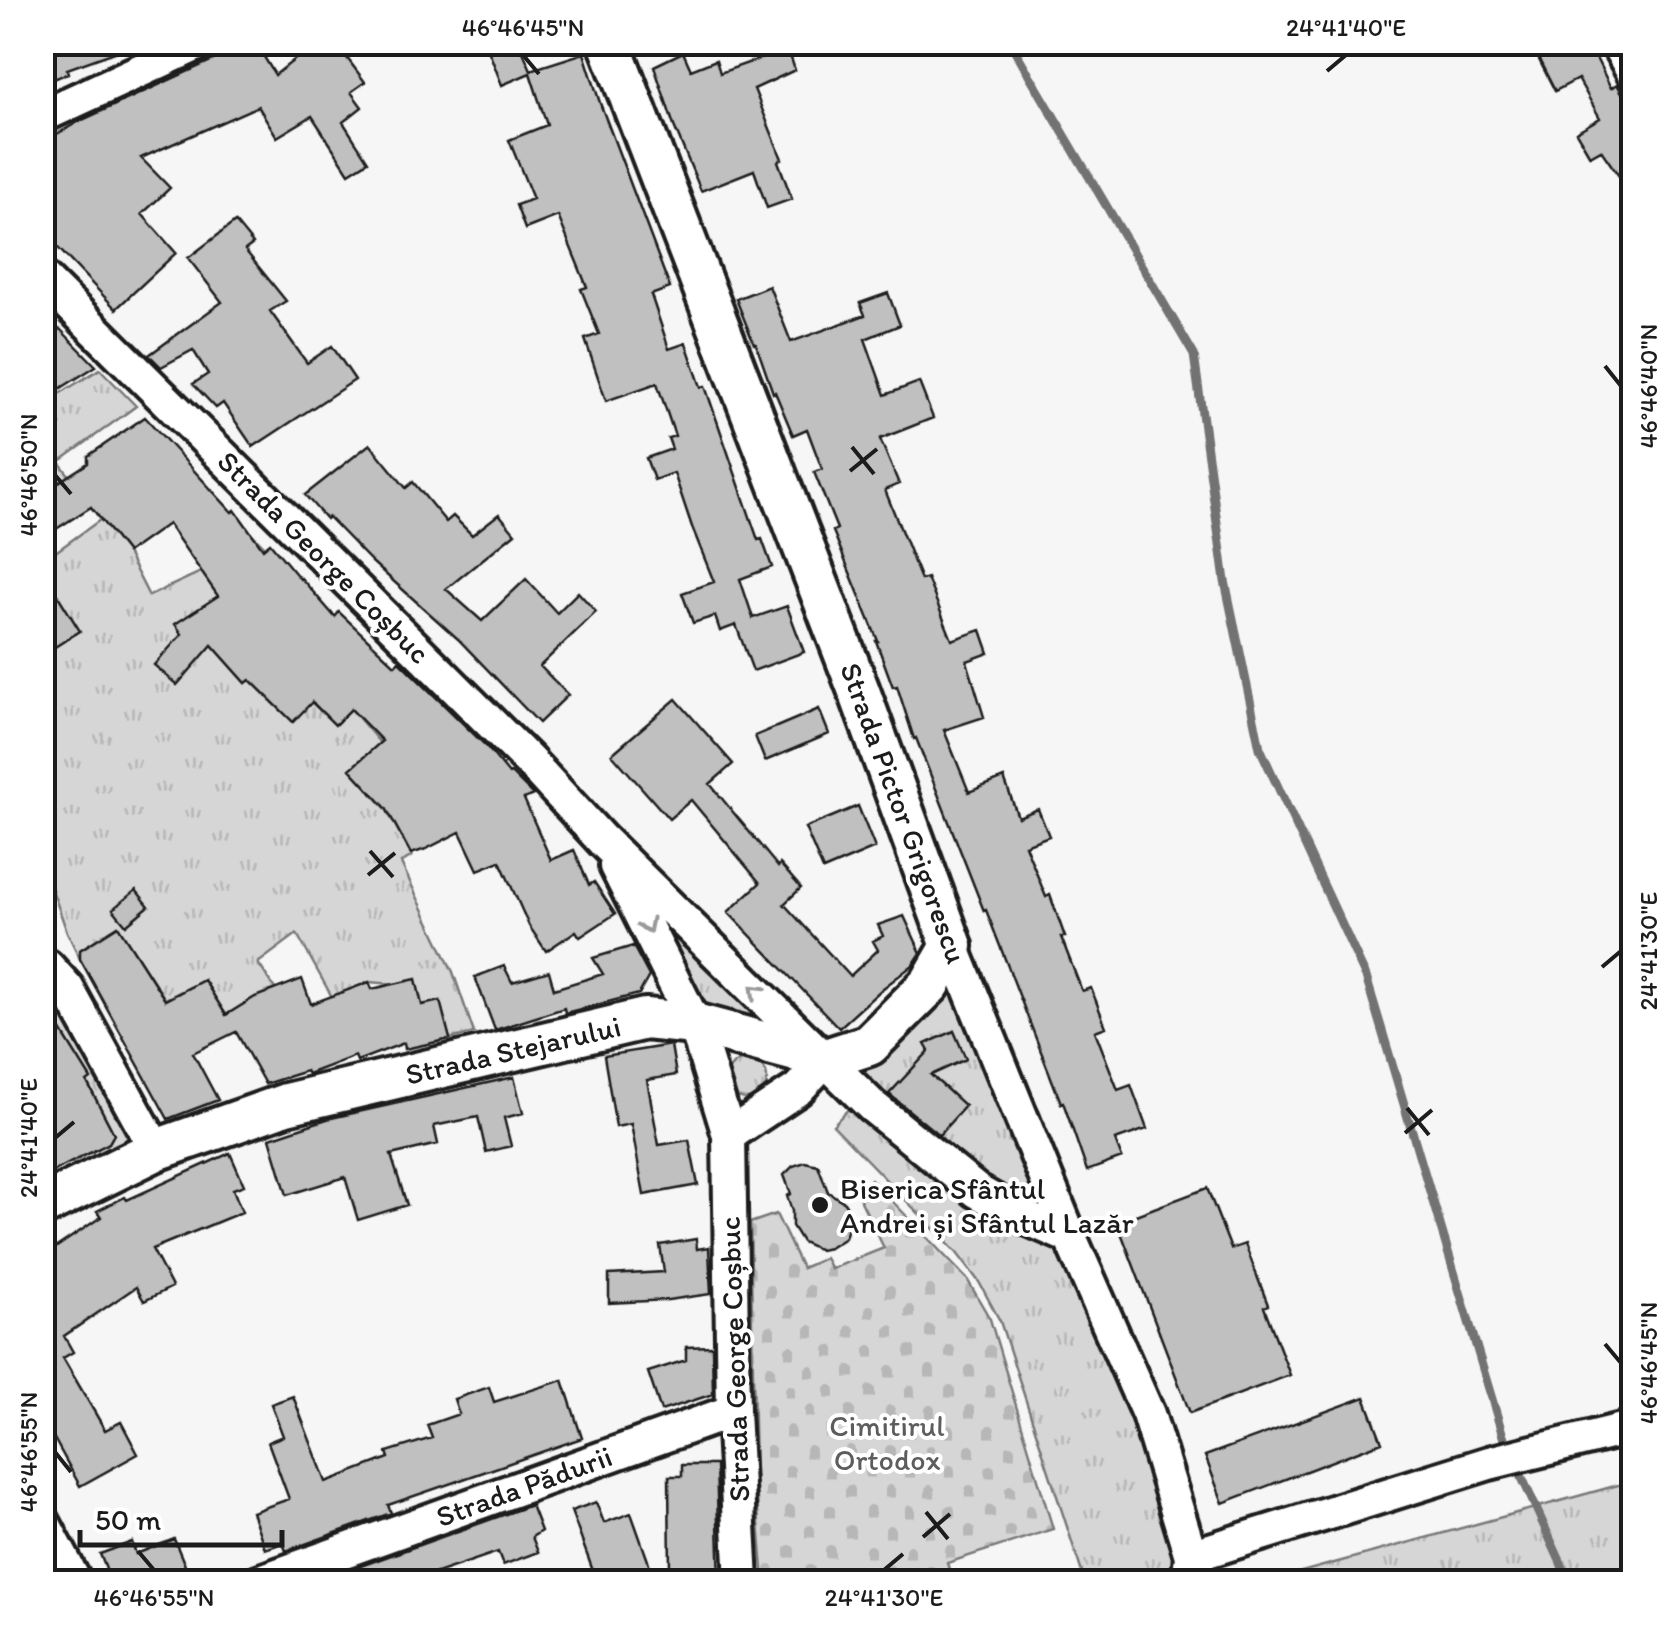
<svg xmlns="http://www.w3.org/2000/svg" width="1676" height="1625" viewBox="0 0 1676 1625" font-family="Itim,sans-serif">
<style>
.grass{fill:url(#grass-tufts);stroke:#797979;stroke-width:2.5}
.cemetery{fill:url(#cemetery-stones);stroke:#797979;stroke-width:2.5}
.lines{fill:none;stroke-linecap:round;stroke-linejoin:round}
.stream{stroke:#727272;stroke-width:9}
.building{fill:#c0c0c0;stroke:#1c1c1c;stroke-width:2.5}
.minor-casing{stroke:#1c1c1c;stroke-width:40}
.tertiary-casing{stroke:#1c1c1c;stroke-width:48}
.minor{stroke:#fff;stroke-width:32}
.tertiary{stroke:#fff;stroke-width:40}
.oneway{stroke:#999}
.ticks{fill:none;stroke:#1c1c1c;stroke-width:4}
.poi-dot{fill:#1c1c1c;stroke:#fff;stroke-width:4}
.labels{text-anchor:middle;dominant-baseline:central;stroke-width:8;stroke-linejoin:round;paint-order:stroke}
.street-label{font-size:30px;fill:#1c1c1c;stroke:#fff}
.poi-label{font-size:30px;fill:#1c1c1c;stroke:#fff;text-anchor:start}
.park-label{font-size:30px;fill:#5d5d5d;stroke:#fff}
.neatline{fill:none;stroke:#1c1c1c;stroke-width:4}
.ticks-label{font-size:25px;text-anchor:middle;fill:#1c1c1c}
</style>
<defs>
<pattern id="grass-tufts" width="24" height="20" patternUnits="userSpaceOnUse" patternTransform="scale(2.5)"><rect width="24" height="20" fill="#d6d6d6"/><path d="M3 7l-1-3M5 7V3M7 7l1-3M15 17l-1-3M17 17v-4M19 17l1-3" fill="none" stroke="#b7b7b7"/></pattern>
<pattern id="cemetery-stones" width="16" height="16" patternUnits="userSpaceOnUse" patternTransform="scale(2.5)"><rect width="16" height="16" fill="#d6d6d6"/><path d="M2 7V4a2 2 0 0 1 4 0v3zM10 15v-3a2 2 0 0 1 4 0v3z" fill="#b7b7b7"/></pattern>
</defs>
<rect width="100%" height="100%" fill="#f6f6f6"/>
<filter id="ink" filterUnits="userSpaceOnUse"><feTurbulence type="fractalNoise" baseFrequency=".01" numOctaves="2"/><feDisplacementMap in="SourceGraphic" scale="20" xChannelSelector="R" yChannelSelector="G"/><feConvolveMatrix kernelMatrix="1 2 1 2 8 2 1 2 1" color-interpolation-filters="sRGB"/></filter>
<g filter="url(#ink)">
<path class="grass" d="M100,369l36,37 -77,56 10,13 -26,18 -1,-59 18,-10 -14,-22z
M143,489l-34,41 18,23 22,43 52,-24 52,-37 12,12 -44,36 23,29 -31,34 33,37 46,-40 19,59 24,22 16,-15 29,34 -29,27 35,39 26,47 -11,7 52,109 21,61 -24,6 -10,-37 -18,3 -7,-25 -21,4 -25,-2 -37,15 -35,-63 -39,29 17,26 -20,8 -29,18 -22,-35 -39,19 -34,-52 -34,-8 -16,10 -1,10 -13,-27 -24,-68 -1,-51 9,-8 -9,-4 1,-240z
M602,840l224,219 126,-113 196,468 40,168h-103l-85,-261 -21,-39 -22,-29 -124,-128 28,-29 -166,-72z
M42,982l11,11 77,137 -3,19 -50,24 -5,-11 37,-19 5,-9 -27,-52 3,-3 -47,-79z
M727 1079a20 20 0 1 1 40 0a20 20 0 1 1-40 0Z
M1633,1481v101h-368z"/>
<path class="cemetery" d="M871,1179l96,100 23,40 63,210 -106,34 6,19h-189l-9,-107 -5,-252 26,-9 26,54 23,-10 6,11 53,-21 -27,-55z"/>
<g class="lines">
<path class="stream" d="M1010,42l184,313 31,226 35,167 106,229 137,459 58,127 7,19"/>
</g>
<path class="building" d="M42,42h89l1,4 -65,23 1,4 -26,11z
M252,42h3l20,33 42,-33h18l30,40 -14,10 11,15 -19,15 25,39 -19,12 -37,-57 -35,21 -19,-31 -117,52 29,30 -28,26 34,39 -60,56 -74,-78v-68l15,-13 -9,-11 32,-18z
M485,42h34l12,28 53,-17 16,50 70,185 -19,7 18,54 17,-6 15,44 4,-1 53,154 4,-1 10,28 -32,12 13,39 34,-12 17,46 -51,19 -17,-46 -16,6 -5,-15 -22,7 -11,-30 32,-11 -22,-55 -18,-54 -20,7 -8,-22 26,-9 -4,-11 7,-2 -18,-53 -51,18 -21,-62 14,-5 -18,-45 6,-2 -29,-71 -33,13 -9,-24 17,-6 -24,-59 38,-15 -17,-52 -28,12z
M1530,42h58l23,46 6,-4 17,29v85l-33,-48 -11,6 -14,-24 24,-14 -22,-39 -23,12z
M683,52l8,18 25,-10 4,13 59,-21h10l6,18 -41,19 28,70 -4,2 14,38 -25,9 -13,-38 -53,21 -27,-65 -20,-60z
M235,222l18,22 -8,6 41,51 -16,10 37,52 25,-17 23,34 -102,67 -30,-44 -7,5 -23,-24 15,-10 -15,-24 -32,17 -12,-12 73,-53 -34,-44z
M769,286l22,56 74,-27 -5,-12 28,-10 12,32 -35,14 20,56 34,-13 14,36 -53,21 19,45 -14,6 36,90 6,-2 25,62 29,-10 8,23 -22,8 17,56 -40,13 25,62 35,-14 14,39 20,-8 11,27 -24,9 21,52 4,-2 15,42h-4l21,54 9,-3 15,39 -11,4 23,59 13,-5 16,44 -32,11 7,18 -35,13 -24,-69 -2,1 -75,-193 -2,1 -68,-173 -2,1 -17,-53 -4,1 -17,-46h2l-45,-110 4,-2 -23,-57 8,-3 -15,-40 -14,6 -18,-43 -2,1 -17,-49h-2l-18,-45z
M60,329l36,37 -54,34v-60z
M145,417l87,95 3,-2 28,39 7,-6 30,36 1,-1 34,39 4,-5 56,53 4,-4 87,85 23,28 2,-1 22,22 -9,4 27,61 23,-10 15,35 5,-3 21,32 -35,23 -4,-6 -30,20 -17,-25 -29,-65 -22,9 -18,-38 -34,17 -15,5 -25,-46 -36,-39 32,-28 -31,-32 -16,16 -23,-23 -19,20 -43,-42 -4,3 -34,-38 -35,40 -23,-20 28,-31 -7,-10 43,-28 -50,-72 -41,29 -36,-46 -49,31v-45l46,-30v-7z
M370,444l36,44 7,-6 33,40 7,-6 19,19 27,-21 16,19 -69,56 36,32 44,-42 31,34 21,-21 18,20 -56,54 28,29 -29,28 -81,-84 -86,-77 -44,-45 -2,2 -21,-24z
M42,570l38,61 -38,24z
M676,699l57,65 -23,20 68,83 2,-3 21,24 -17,16 66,72 28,-26 -5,-9 10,-5 -5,-11 26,-9 17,37 -8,12 -31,24 -43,39 -111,-116 32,-29 -69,-83 -22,19 -57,-65z
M819,709l10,25 -64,27 -10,-25z
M858,806l17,42 -52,22 -18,-42z
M136,890l13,16 -23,19 -13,-16z
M118,926l47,74 39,-20 22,35 29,-18 47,-18 9,25 58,-22 3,7 44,-10 6,26 18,-4 10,38 -45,10 -1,-6 -47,18 -2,-5 -47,18 -2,-3 -41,13 -29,-52 -43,21 25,47 -50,19 -88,-160v-9z
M633,946l16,30 -10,18 -74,19 -1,-5 -69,22 -20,-53 29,-11 8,16 37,-11 5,18 49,-15 -10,-16z
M42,1000l49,79 -4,3 27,52 -5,9 -67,34z
M954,1031l12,28 -35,16 34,31 -26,29 -50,-41 40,-43 -4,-7z
M671,1045l5,30 -29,5 12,65 30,-5 9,45 -54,10 -13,-71 -15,3 -12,-71z
M514,1077l9,36 -19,5 7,28 -25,6 -8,-35 -44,9 4,18 -47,11 16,50 -49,15 -13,-43 -58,18 -17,-57 57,-19z
M230,1153l14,32 -11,4 9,23 -90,37 20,38 -28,14 -8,-14 -72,49 9,16 -10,6 42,72 16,-8 17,32 -58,32 -28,-51 -10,6v-184l59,-40 -4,-6 28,-14 2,3z
M805,1162l13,3 10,27 16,10 5,8 1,10 -5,18 -16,10 -9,2 -18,-8 -10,-16v-15l-5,-15 4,-2 -7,-19 9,-9z
M1207,1188l24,61 14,-5 23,61 -4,2 26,68 -100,38 -73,-191z
M696,1239l1,10 12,-2 2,47 -43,6 -59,3v-28l55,-3 -4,-27z
M712,1346l1,48 -52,17 -13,-39 38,-12v-13z
M563,1380l19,58 -194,67 3,8 -105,38 -3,-8 -18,6 -13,-37 37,-13 -21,-57 15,-6 -12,-32 22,-8 33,86 63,-24 -2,-6 45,-14 -5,-13 32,-11 -5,-15 35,-12 5,15z
M1365,1397l17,45 -159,61 -18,-47z
M682,1465h34l4,117h-28v-9l-22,-1 -1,-96h13z
M596,1502l8,21 27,-10 21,59 -28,10h-27l-26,-71z
M531,1505l10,26 -9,6 6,15 -35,13 -5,-13 -88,30h-94z
M174,1539l15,36 -20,7h-58l-11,-28 32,-12 4,12z"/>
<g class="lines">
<defs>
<path id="minor" d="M1616,42l18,31
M42,116l160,-74
M42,277l487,484 73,79 270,266 105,85 42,24 51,22
M616,866l79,158 34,111 4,276 9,171
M952,946l118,291 78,177 43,142 -3,26
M42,965l5,1 20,22 89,162
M729,1135l69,-46 28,-30
M42,1520l33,62
M1191,1556l298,-93 145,-36
M258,1582l475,-171"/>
<path id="tertiary" d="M42,1206l114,-56 130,-46 359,-85 50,5 131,35 43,-14 61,-61 22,-38 -93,-255 -250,-649"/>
</defs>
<use href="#minor" class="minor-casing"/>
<use href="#tertiary" class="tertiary-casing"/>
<use href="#minor" class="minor"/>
<use href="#tertiary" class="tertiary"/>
</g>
<defs><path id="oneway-chevron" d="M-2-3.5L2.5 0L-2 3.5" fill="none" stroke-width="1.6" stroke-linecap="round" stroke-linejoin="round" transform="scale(2.5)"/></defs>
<g class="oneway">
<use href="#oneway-chevron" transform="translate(647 926) rotate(63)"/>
<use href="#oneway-chevron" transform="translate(756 991) rotate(-136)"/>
</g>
</g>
<path class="ticks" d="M523,55l16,19M1327,71l19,-16M1605,366l16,20M852,447l22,27M850,471l27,-22M55,475l16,19M370,851l23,26M368,875l27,-22M1602,967l19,-16M1407,1108l22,27M1405,1133l27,-23M55,1138l19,-16M1605,1344l16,19M55,1452l16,20M926,1512l22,27M923,1537l27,-23M138,1551l16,19M884,1570l19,-16"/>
<circle class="poi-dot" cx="820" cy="1205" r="10"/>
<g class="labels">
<g class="street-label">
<text transform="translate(324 557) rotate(45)">Strada George Coșbuc</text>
<text transform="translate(904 813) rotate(70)">Strada Pictor Grigorescu</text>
<text transform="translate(513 1050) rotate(-13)">Strada Stejarului</text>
<text transform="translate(734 1359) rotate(-92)">Strada George Coșbuc</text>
<text transform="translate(524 1486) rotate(-20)">Strada Pădurii</text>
</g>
<g class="poi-label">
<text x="840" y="1188">Biserica Sfântul<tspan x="840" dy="34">Andrei și Sfântul Lazăr</tspan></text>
</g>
<g class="park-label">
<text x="887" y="1425">Cimitirul<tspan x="887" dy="34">Ortodox</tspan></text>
</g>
</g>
<rect width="1676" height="1625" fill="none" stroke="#fff" stroke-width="110"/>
<path d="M80 1530v15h202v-15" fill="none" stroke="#1c1c1c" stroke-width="5"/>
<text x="95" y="1530" font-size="30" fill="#1c1c1c" stroke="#ffffff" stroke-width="8" paint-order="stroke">50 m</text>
<rect x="55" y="55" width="1566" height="1515" class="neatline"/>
<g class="ticks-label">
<text x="523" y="36">46°46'45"N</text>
<text x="1346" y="36">24°41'40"E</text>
<text transform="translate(1648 386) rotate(-90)" y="9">46°46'40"N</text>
<text transform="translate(28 475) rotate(-90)" y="9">46°46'50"N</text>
<text transform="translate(1648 951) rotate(-90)" y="9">24°41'30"E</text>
<text transform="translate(28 1138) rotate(-90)" y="9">24°41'40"E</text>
<text transform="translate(1648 1363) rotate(-90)" y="9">46°46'45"N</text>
<text transform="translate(28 1452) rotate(-90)" y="9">46°46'55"N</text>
<text x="154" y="1606">46°46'55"N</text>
<text x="884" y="1606">24°41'30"E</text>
</g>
</svg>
